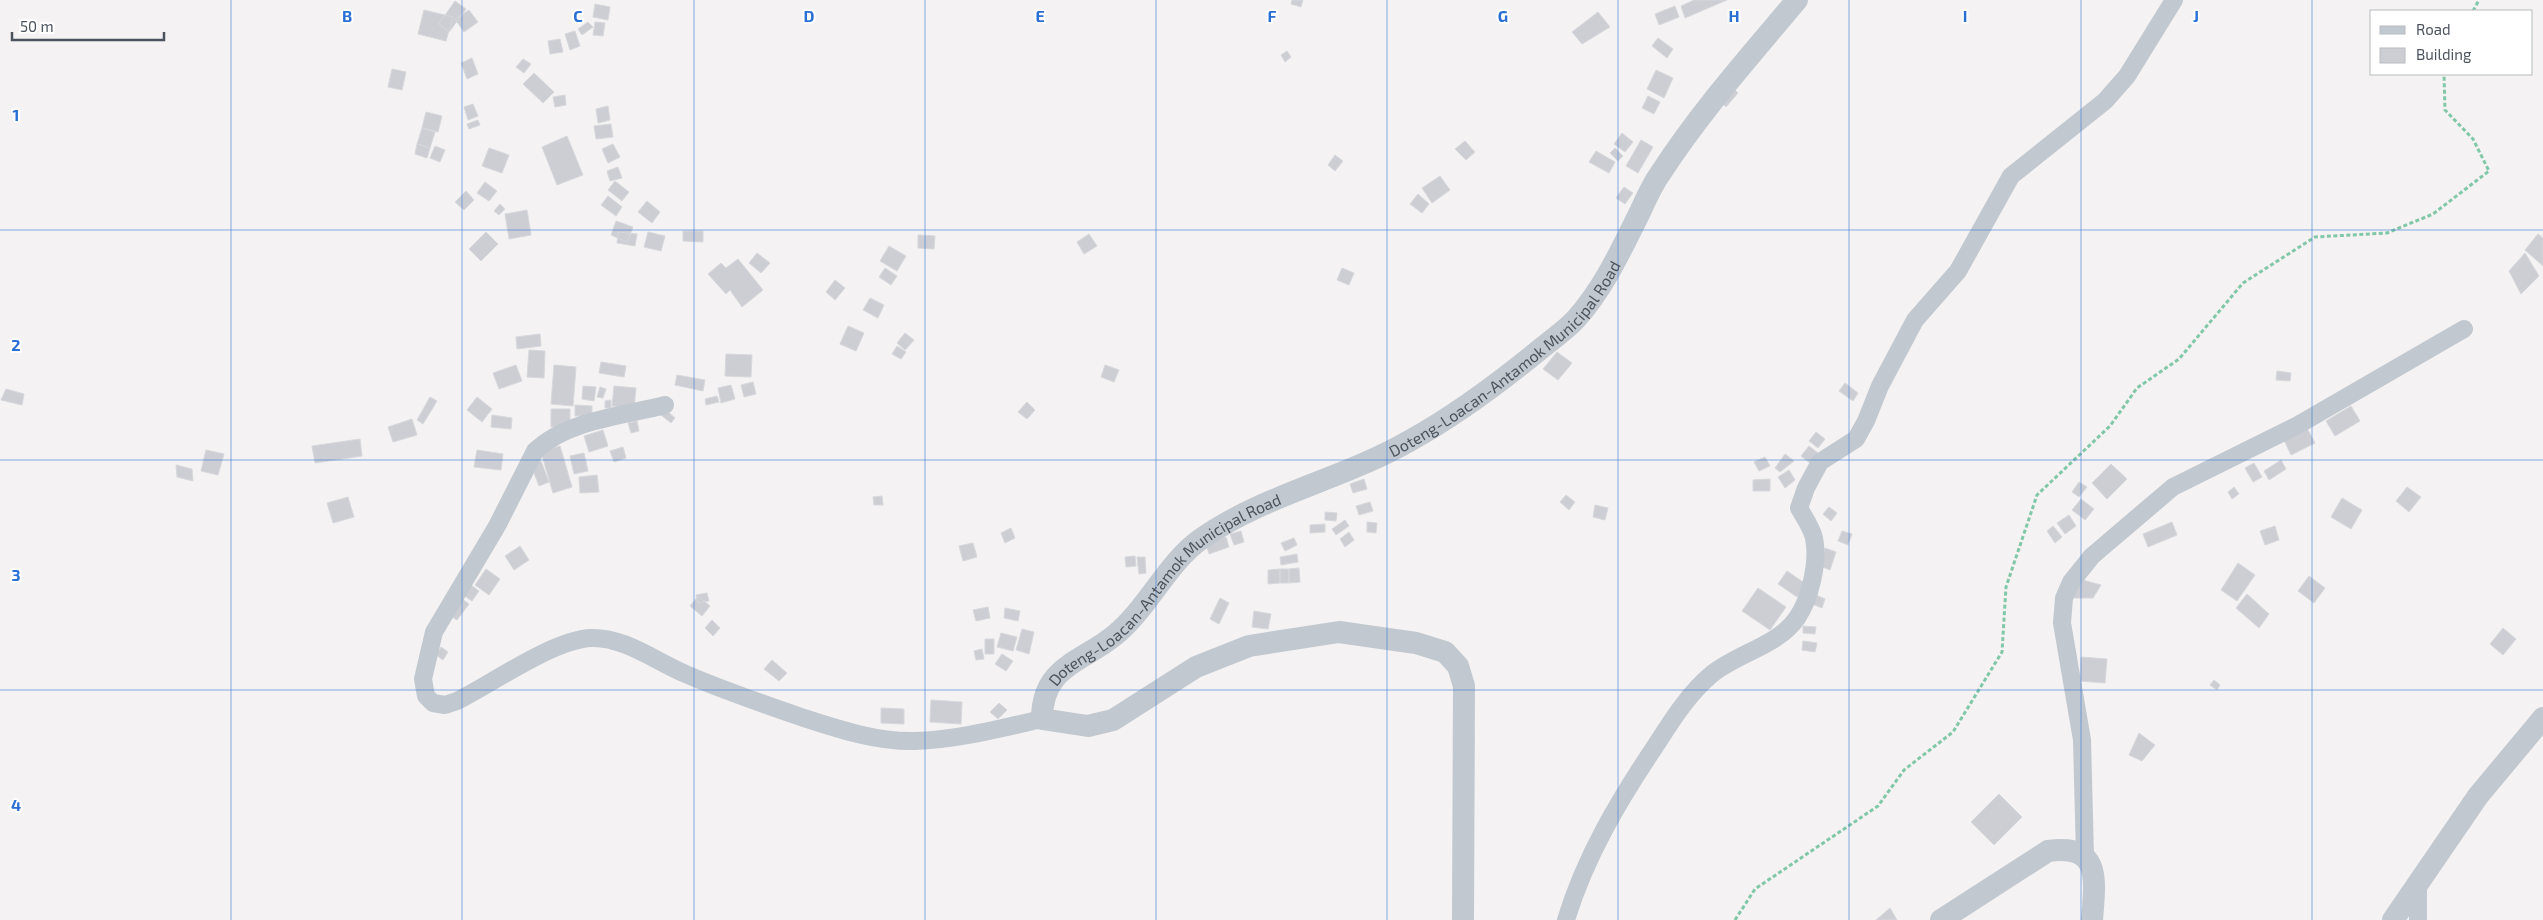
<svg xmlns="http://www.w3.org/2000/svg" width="2543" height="920" viewBox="0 0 2543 920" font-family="'Exo 2',sans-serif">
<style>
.building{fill:#ccced4;stroke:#d6d8dc}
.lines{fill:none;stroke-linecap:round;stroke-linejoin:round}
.path{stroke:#80c8a7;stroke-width:3;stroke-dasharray:4 2.5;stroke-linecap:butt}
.minor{stroke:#c1c8cf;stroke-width:18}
.tertiary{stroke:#c1c8cf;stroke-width:22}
.grid{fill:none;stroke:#2a6fd5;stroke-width:1;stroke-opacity:0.55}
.labels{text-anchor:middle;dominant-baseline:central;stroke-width:4;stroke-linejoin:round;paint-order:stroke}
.street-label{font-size:16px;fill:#4b545e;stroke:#fff}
.grid-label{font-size:16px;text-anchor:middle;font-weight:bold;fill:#2a6fd5;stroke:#fff;stroke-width:4;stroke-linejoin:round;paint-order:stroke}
</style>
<rect width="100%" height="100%" fill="#f4f2f2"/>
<path class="building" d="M1292,0h11l-2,7 -10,-3z
M1694,0h33l-42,18 -4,-12z
M455,1l11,8 -17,23 -10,-8z
M595,4l15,3 -2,13 -15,-3z
M1675,6l4,11 -20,8 -4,-11z
M424,10l29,7 -7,24 -28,-7z
M469,10l9,12 -14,10 -9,-13z
M1598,12l12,15 -28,17 -10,-12z
M588,22l5,5 -11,8 -4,-6z
M595,22l10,1 -2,13 -10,-1z
M575,31l5,15 -10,4 -5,-16z
M1658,38l15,11 -6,9 -15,-12z
M560,39l3,13 -13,2 -2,-13z
M1287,51l4,6 -6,5 -4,-7z
M472,58l6,16 -11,5 -6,-16z
M523,59l8,5 -7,9 -8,-6z
M392,69l14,3 -4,18 -14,-3z
M1656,70l17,8 -9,20 -17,-9z
M534,73l20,19 -11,11 -20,-19z
M1733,88l5,5 -12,14 -5,-5z
M565,95l1,10 -11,2 -2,-10z
M1648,96l12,6 -6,12 -12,-6z
M473,104l5,12 -10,4 -4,-13z
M608,106l2,14 -12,3 -2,-14z
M426,112l16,4 -4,16 -16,-4z
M478,120l2,5 -11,4 -2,-5z
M611,124l2,13 -17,2 -2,-13z
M422,128l13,4 -5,16 -13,-4z
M1622,133l11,9 -8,10 -11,-8z
M567,136l16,39 -26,10 -15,-38z
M1641,140l12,7 -15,26 -12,-7z
M1465,141l10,11 -9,8 -11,-11z
M417,144l13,4 -3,10 -12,-4z
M613,144l7,13 -12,6 -6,-14z
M435,146l10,4 -5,12 -10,-4z
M489,148l20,7 -7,18 -20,-7z
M1615,148l8,8 -5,5 -8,-8z
M1596,151l19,11 -6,11 -20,-11z
M1335,155l8,6 -8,10 -7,-6z
M618,167l4,11 -12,3 -3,-10z
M1440,176l10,14 -18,13 -10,-15z
M615,181l14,11 -7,9 -14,-11z
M485,182l12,9 -8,10 -12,-8z
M1624,187l9,6 -8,11 -9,-6z
M466,191l8,9 -10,10 -9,-8z
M1418,194l11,10 -7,9 -12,-9z
M608,196l14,11 -6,9 -15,-11z
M647,201l13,11 -8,11 -14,-11z
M500,204l5,5 -6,6 -5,-4z
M527,210l4,25 -22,4 -4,-25z
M616,221l17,6 -6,15 -16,-7z
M683,231h20v11l-20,-1z
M486,232l12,12 -17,17 -12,-12z
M618,232l19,2 -2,12 -18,-3z
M648,232l17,4 -4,15 -17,-4z
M1089,234l8,12 -13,8 -7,-12z
M2538,234l5,4v28l-18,-16z
M918,235l17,1 -1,13 -16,-1z
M889,246l17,10 -9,15 -17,-10z
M757,253l13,10 -9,10 -12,-10z
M2525,253l14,23 -18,18 -12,-23z
M738,259l25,31 -21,17 -12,-17 -4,4 -18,-20 13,-11 5,5z
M885,268l12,8 -6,9 -12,-8z
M1342,268l12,5 -5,12 -12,-5z
M835,280l10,8 -10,12 -9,-8z
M870,298l14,7 -6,13 -15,-8z
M848,326l16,7 -8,18 -16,-7z
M905,333l9,7 -9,10 -8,-7z
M540,334l1,12 -24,3 -1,-12z
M897,346l9,6 -5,7 -9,-5z
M529,350l16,1 -1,27 -17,-1z
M1557,352l15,11 -14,17 -15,-11z
M726,354l26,1 -1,22 -26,-1z
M601,362l25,4 -2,11 -25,-4z
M516,365l6,16 -23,8 -6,-16z
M554,365l22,2 -3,39 -22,-2z
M1105,365l14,5 -5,12 -13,-5z
M2277,371l14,2 -1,8 -14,-1z
M677,375l28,5 -2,11 -28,-6z
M753,382l3,12 -12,3 -3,-12z
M1845,383l13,10 -5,8 -14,-10z
M731,385l4,14 -14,4 -3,-15z
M583,386l13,1 -2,14 -12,-2z
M614,386l22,2 -2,20 -22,-2z
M600,387l6,2 -3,9 -6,-1z
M6,389l18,5 -2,11 -21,-5z
M717,396l2,6 -13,3 -1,-6z
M430,397l7,4 -14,23 -6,-4z
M477,397l15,12 -10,13 -15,-12z
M611,400v8h-6v-7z
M1027,402l8,8 -8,9 -9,-7z
M575,405l17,1v10h-17z
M2351,406l9,15 -25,15 -9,-15z
M551,409h19v18h-19z
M666,410l9,8 -4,5 -10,-8z
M492,415l20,3 -1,11 -20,-2z
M412,419l5,16 -24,7 -5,-15z
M637,421l2,10 -8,2 -3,-10z
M2307,428l8,15 -24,12 -7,-15z
M603,430l5,16 -19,6 -5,-16z
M1816,432l9,7 -7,9 -9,-7z
M360,439l2,17 -47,7 -3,-17z
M560,446l12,41 -19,6 -12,-41z
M1809,446l9,7 -8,10 -9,-7z
M623,447l3,11 -12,4 -4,-11z
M206,450l18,4 -6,21 -17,-4z
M477,450l26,4 -2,16 -27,-3z
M584,453l4,18 -14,3 -4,-18z
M1785,454l9,7 -14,11 -5,-4z
M1765,457l5,9 -11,5 -5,-9z
M2281,460l5,9 -17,11 -5,-9z
M541,461l8,21 -10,4 -8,-21z
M2254,463l8,14 -9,5 -8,-14z
M2111,464l16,15 -20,20 -15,-16z
M176,465l16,4 1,12 -16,-4z
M1789,470l6,10 -10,8 -7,-11z
M597,475l2,17 -19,1 -1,-16z
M1364,479l3,10 -14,4 -3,-9z
M1770,479v12h-17v-11z
M2079,482l8,5 -8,10 -7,-5z
M2234,487l5,7 -7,5 -4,-7z
M2407,487l14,10 -12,15 -13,-11z
M1566,495l9,7 -6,8 -9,-8z
M882,496l1,9h-9l-1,-8z
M348,497l6,20 -21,6 -6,-20z
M2342,498l20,12 -11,19 -20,-12z
M2081,499l13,10 -9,11 -13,-10z
M1370,502l3,9 -14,4 -3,-9z
M1595,505l13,3 -3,12 -12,-3z
M1829,507l8,6 -6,8 -8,-7z
M1325,512l12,1 -1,8 -11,-1z
M2069,515l7,11 -11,8 -8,-11z
M1345,520l4,6 -13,9 -4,-6z
M1367,522l10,1 -1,10 -9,-1z
M2172,522l5,13 -29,12 -5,-13z
M1325,524v8l-15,1v-8z
M2053,526l9,11 -7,6 -8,-12z
M2275,526l4,14 -14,5 -5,-14z
M1011,528l4,10 -10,5 -4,-10z
M1241,531l3,11 -10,3 -4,-11z
M1842,531l10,3 -4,11 -10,-4z
M1349,532l5,8 -9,7 -5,-8z
M1226,537l3,10 -20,7 -3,-10z
M1294,538l3,7 -12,6 -4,-8z
M973,543l4,14 -14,4 -4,-15z
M520,546l9,14 -15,10 -9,-14z
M1825,548l11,4 -6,18 -10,-4z
M1297,554l1,8 -17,3 -1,-8z
M1135,556l1,10 -10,1 -1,-10z
M1137,557h8l1,16 -7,1z
M2238,563l17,12 -18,26 -16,-11z
M1299,568l1,14 -11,1v-14z
M486,569l14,10 -11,16 -14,-10z
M1280,569v14l-12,1v-14z
M1280,569h9v14h-9z
M1787,571l19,13 -9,13 -19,-13z
M2309,576l16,12 -11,15 -16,-12z
M2079,579l22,6 -8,13h-20z
M471,585l8,6 -7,10 -9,-6z
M1758,588l28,19 -16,23 -28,-19z
M707,593l2,8 -11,2 -2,-8z
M2247,594l22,20 -10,14 -23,-20z
M1816,595l9,4 -3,9 -10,-4z
M698,596l12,10 -8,10 -12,-10z
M461,598l8,6 -12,16 -8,-5z
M1220,598l9,5 -10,21 -9,-5z
M988,607l2,11 -14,3 -3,-11z
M1005,608l15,3 -2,10 -14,-3z
M1254,611l17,3 -3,15 -16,-2z
M712,620l8,8 -7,8 -8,-8z
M1803,626l13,1 -1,7 -12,-1z
M2503,628l13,11 -13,16 -13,-11z
M1022,629l12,3 -5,22 -13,-4z
M1001,633l16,4 -4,14 -16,-4z
M985,639h9v15h-9z
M1803,641l14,2 -2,9 -13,-2z
M441,647l7,5 -5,8 -7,-5z
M982,649l2,10 -8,1 -2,-9z
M1002,654l11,7 -7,10 -11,-7z
M2081,657l26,2 -2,24 -25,-2z
M772,660l15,13 -8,8 -15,-12z
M2214,680l6,5 -3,5 -7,-5z
M931,700l31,2 -1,22 -31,-2z
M999,703l8,7 -9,9 -8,-7z
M881,708l23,1v15l-23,-1z
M2139,733l16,12 -13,16 -13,-6z
M1999,794l23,23 -28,28 -23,-23z
M1890,908l7,12h-21z"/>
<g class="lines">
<path class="path" d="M2473,11l6,-11
M1735,920l20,-31 123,-83 26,-36 49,-38 49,-80 4,-65 31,-92 73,-69 27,-38 42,-29 64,-76 72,-46 72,-4 46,-19 56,-43 -16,-32 -28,-29 -1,-36"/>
<path class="minor" d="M665,405c-42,11 -98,15 -130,46l-38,75 -63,106 -11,47 3,17 7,7 12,2 12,-4c36,-18 94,-60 133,-63 34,-2 68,25 98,37 37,16 75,29 113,42 37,12 75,25 114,24 41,-1 87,-13 127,-22
M2085,856l-3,-116 -20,-117 2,-25 7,-16 21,-26 81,-69 125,-62 166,-96
M2418,884v36
M1566,920c19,-63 53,-120 90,-175 16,-25 33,-52 56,-71 26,-21 67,-29 85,-56 13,-19 22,-56 17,-80 -2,-10 -10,-21 -15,-30l7,-20 14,-26 36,-23 10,-18 14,-35 35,-66 43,-49 53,-95 94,-75 22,-25 47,-76"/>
<g class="tertiary">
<path id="s1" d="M1463,920l1,-234 -6,-20 -13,-14 -29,-9 -77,-11 -90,14 -53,21 -83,53 -25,6 -46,-7c0,-53 39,-56 73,-84 33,-27 52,-72 86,-96 64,-45 143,-60 210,-99 45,-25 93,-61 132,-93 11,-9 24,-18 33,-28 28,-31 46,-71 64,-107 6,-13 12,-27 20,-38 40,-62 90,-118 137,-174"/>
<path d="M1941,920l107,-69c54,-8 47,30 44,69"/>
<path d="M2393,920l85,-124 65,-78"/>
</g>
</g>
<path class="grid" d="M231,0v920M462,0v920M694,0v920M925,0v920M1156,0v920M1387,0v920M1618,0v920M1849,0v920M2081,0v920M2312,0v920M0,230h2543M0,460h2543M0,690h2543"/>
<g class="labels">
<g class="street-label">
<text stroke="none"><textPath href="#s1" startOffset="1306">Doteng-Loacan-Antamok Municipal Road</textPath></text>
<text stroke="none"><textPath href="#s1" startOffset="888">Doteng-Loacan-Antamok Municipal Road</textPath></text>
</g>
</g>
<g class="grid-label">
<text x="347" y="22">B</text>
<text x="578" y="22">C</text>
<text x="809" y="22">D</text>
<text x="1040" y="22">E</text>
<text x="1272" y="22">F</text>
<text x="1503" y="22">G</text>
<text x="1734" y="22">H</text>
<text x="1965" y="22">I</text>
<text x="2196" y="22">J</text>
<text x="16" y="121">1</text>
<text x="16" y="351">2</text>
<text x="16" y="581">3</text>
<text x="16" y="811">4</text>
</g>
<rect x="2370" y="10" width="162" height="65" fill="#ffffff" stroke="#b7bbbf"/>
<rect x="2380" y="26" width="25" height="8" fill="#c1c8cf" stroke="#b7bbbf"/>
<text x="2416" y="35" font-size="15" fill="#4b545e">Road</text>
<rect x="2380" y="48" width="25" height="15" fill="#ccced4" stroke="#b7bbbf"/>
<text x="2416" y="60" font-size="15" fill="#4b545e">Building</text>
<path d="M12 32v8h152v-8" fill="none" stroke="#4b545e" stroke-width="2.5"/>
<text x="20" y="32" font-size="15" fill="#4b545e" stroke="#ffffff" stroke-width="4" paint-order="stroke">50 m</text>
</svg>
